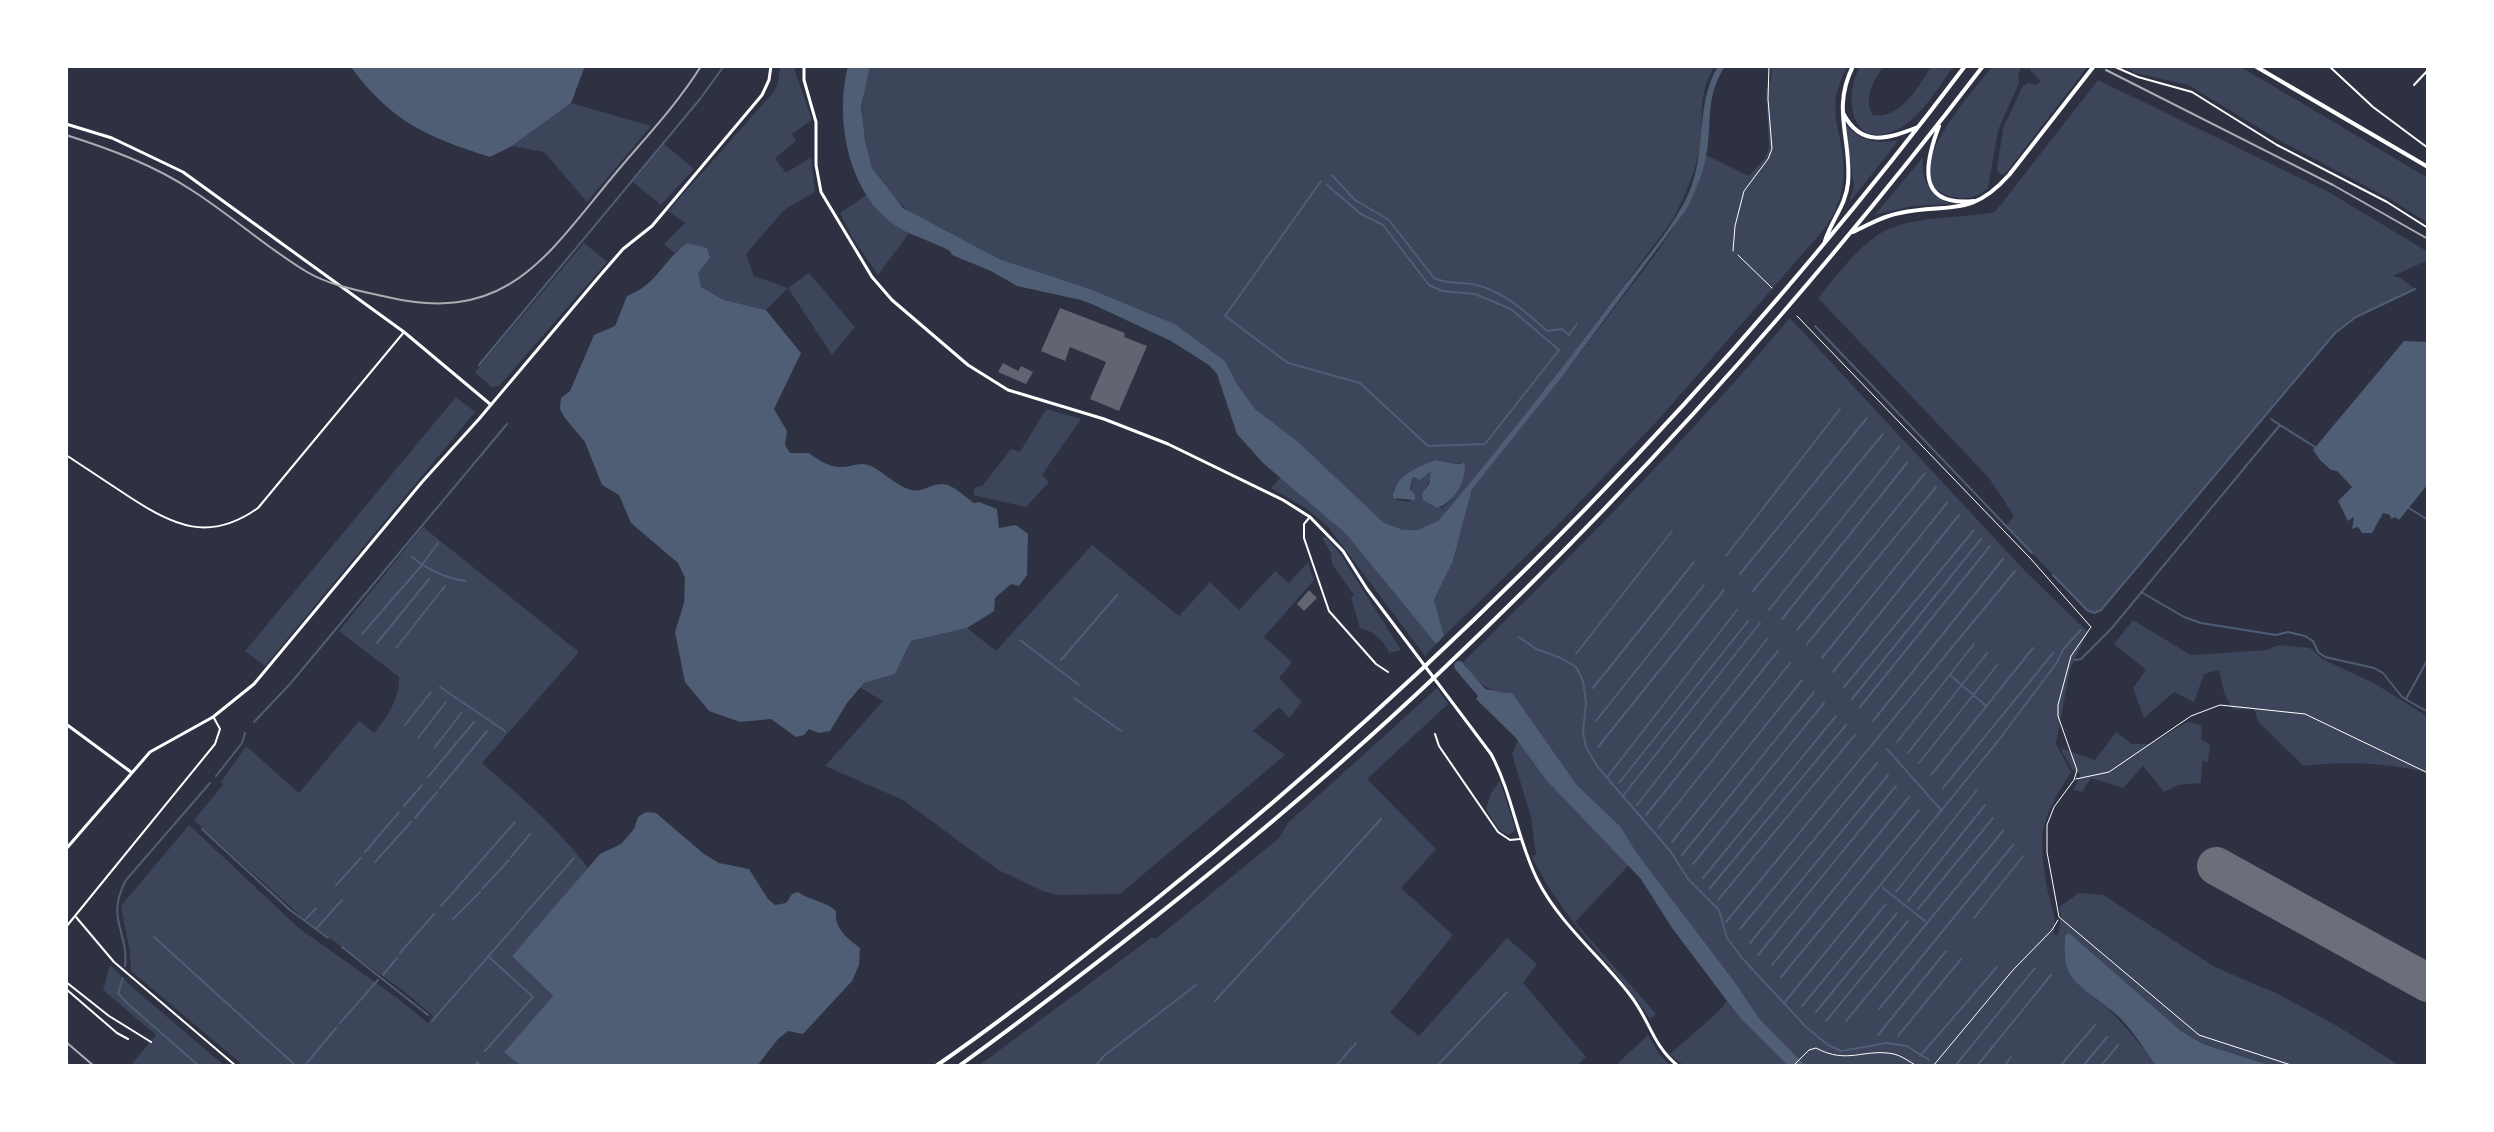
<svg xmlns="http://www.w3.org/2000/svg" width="2494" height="1132" viewBox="0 0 2494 1132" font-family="Commissioner,sans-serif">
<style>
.green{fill:#3c4559;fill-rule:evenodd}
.water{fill:#4f5d75}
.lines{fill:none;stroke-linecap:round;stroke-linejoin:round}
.stream{stroke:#4f5d75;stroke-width:2}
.river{stroke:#4f5d75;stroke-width:10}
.runway{stroke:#6c6f7a;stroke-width:38}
.building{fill:#626471}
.path{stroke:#fff;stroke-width:1}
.service{stroke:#fff;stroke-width:1}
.minor{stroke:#fff;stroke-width:2}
.tertiary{stroke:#fff;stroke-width:3}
.secondary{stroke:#fff;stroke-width:3}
.primary{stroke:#fff;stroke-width:4}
.motorway{stroke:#fff;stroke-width:4}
.tram{stroke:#abadb3;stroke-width:2}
.rail{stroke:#abadb3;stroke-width:2}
</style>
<rect width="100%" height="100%" fill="#2d3142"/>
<path class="green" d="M780,66h16l-1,5 17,49 -20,14 4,7 -21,17 11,15 25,-16 4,35 -31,18 -38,44 8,22 34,12 21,-15 46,54 -23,28 -44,-67 -22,22 -42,-10 -23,-13 -14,-44 -13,10 -10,-9 21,-21 -17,-12 105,-118 5,-10z
M870,66h845c-19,29 -10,52 -16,85 -5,25 -15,47 -27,70l-200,267c47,-58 95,-117 140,-177 37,-49 78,-95 94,-156l43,21 16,-18 4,-10 -3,-58 5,-11 1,-13h76c-28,48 0,68 -5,115 -1,18 -8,30 -17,46l-167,192 -104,109 -111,108 -10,-36 19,-39 19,-72 -25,30 -31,16 -31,-5 -130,-120 -20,-29 -10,-20 -50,-37 -85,-35 -91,-30 -87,-45 -21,-19 -19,-27 -11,-46 3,-36zM1435,460l21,4 5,-2c2,20 -1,35 -20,46l-18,-8 1,-10 8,-14 -1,-5 -12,10 -4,-4 -3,1 -2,24 -13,-2 -4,-11c10,-14 26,-24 42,-29z
M1860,66h24c-10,13 -22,34 -11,49 26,5 47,-29 58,-49h23c-15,20 -31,49 -54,62 -48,26 -58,-28 -40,-62z
M1993,66h95l-82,107 -5,2 -4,-5 6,-42 20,-42 5,-3 8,2 5,-4 -13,-13 -3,3v-3l-3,-2 -4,10 1,7 -21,47 -10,58c-10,9 -22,12 -35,9 -65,-15 22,-108 40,-131z
M2123,66h116l189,112v45l-38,-24 -106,-56 -96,-58 -53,-12z
M2098,80l231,112 99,60v8l-35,16 8,2 14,11 -59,28 -21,16 -222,264 -12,13 -7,3 -7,-3 -81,-84 8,-10 -25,-38 -171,-180c20,-24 47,-62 78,-72 32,-10 66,-8 99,-14z
M571,103l80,23 -64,76 -43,-50 -32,-6z
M1845,124c16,18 31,20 54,16l-50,63 5,-17z
M664,144l30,25 -33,36 -28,-23z
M1923,157c-3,24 7,36 27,47l-38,2 -37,9z
M868,194l32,34 9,5 -31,42 -26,-38 -12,-24z
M584,243l23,19 -108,124 -8,1 -16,-15z
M1790,318l235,253 63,61 -18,37 -14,75 15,28c-31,49 -34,62 -23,120 4,18 9,24 6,43h4l3,-19 -2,-9 20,-14 24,2 112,72 65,28 59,32 61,39h-128l-69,-22 -22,-13 -40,-33 -69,-21c36,29 58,52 84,89h-350l-47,-48 -25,-37 -98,-129 -15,-25 -45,-43 -74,-90c-19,-6 -27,-15 -39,-32 113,-110 225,-224 327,-344z
M456,397l19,15 -210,254 -20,-15z
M1046,409l35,10 -39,56 7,7 -23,25 -53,-12 2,-7 8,-3 28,-36 9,3z
M1281,477l65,57 90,110 -11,12 -96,-128 -22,-19 -36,-21z
M423,527l156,125 -97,111c38,33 77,66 107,106l-77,87 41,40 -48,55 16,15h-277l-113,-95 -1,-19 -9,-46 68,-81 111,104 96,68 32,26 5,-7 -28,-24 -99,-71 -112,-101 29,-35 -2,-3 25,-36 53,47 60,-72 15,12c13,-15 26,-35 25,-56l-60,-46z
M1326,537l15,18 60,95 -12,3c-5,-13 -16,-22 -29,-25l-9,-30 3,-3 -22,-31 -1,-11 -9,-15z
M1092,545l87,71 31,-34 29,28 36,-39 14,12 19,-21 6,18 -50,57 28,25 -13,16 23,24 -13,16 -10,-11 -26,24 32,24 -165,139 -63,1 -14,-4 -45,-21 -95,-70 -78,-34 58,-65 -24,-14 5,-4 31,-9 16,-33 56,-13 29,23z
M2133,620l58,35 76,-5 11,-5 32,3 14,12 50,23 54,34v58l-6,-4c-41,-8 -77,-10 -118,-5l-46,-44 -4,-14 -21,2 -9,-18 -5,-22 -15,4 -10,28 -20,-10 -30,26 -11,-30 13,-18 -32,-26z
M1437,688l11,16 -81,75 69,70 -35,39 52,47 -63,78 29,23 88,-98 30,26 -14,19 63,74 -9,9h-599l173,-128h6l122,-100 9,-15z
M2187,722l15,3 -1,14 9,6 -2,17 -6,-1 -1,22 -23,2 -14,7 -21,-26 -20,22 -32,-10 -9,14 -9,-2 8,-15 -9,-6 -12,-21 35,12 21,-28 16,12h19z
M1518,740l28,40 83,85 -54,57 81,92 -6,5c-38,-56 -88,-100 -118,-162l4,-3 -5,-37 -19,-63z
M1500,781l14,44 1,5 -6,5 -10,-5 -13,-21 5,-16z
M110,965l21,21 94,80h-95l26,-31 -53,-45z
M1727,1001l13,17 48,48h-103l-16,-11 49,-43z
M1648,1035l11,19 12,12h-56z"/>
<path class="water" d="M350,66h235l-14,37 -59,43 -22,11c-64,-20 -99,-36 -140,-91z
M848,66h22l-9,41 4,33 7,28 31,40 96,51 91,30 85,35 50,37 12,23 18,25 42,32 87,82 19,7h15l20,-9 8,-9c59,-71 116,-143 171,-217 23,-30 50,-60 68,-94 24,-45 8,-93 33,-135h7c-21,34 -12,55 -19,91 -4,19 -11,36 -20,53l-125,168 -89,111 -19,72 -19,39 10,36 -8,8 -90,-110 -83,-71 -26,-29 -20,-60 -8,-9 -38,-24 -77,-36 -13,-5 -64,-14 -26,-15 -39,-16 -2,-4c-16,-9 -35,-14 -51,-23 -51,-31 -65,-109 -51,-162z
M687,243l20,5 3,10 -12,15 3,14 23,13 42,10 35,43 -27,56 13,22 -2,14 5,8h19c9,7 21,15 34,14 9,0 15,-5 25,-2 11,3 28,21 43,25 11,3 20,-6 31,-6 11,0 23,13 32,19l5,-1 18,7 2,19 17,-3 12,9 -1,41 -8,11 -8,-2 -16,14 -1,13 -27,17 -56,13 -16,33 -31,9 -17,20 -17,28 -11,2 -10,-4 -5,6 -8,2 -25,-18 -31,3 -31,-11 -24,-29 -10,-50 9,-29 1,-25 -7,-15 -47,-40 -12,-28 -17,-10 -17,-43 -20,-24 -5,-9 1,-11 9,-7 24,-56 21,-9 12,-30c31,-12 35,-35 60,-53z
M2404,341l24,1v142l-29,36 -4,-3 -4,2 -1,-4 -7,-2 -11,20h-10l-4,-6 -6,2 2,-12 -6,4 -10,-20 14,-14 -15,-16 -6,-1 -11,-10 -7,-10z
M1435,460l21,4 9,-1c0,20 -9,38 -28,45l-14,-8 -1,-7 7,-9 2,-13 -12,10 -4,-4 -3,1 -2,11 5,6v5l-22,-2c-1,-21 26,-32 42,-38z
M1482,689c11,0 18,5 30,4l64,91 45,43 15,25 98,129 25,37 47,48h-18l-48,-48 -68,-90 -31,-49 -95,-99 -31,-43 -39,-38z
M646,812l10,1 48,41 15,9 30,6 19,30 7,6 11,-2 6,-9 6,-2c12,9 28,9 38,19 -2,17 11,27 24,37l-1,17 -7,16 -49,53 -15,-3 -10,8 -21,27h-236l-17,-14 49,-56 -41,-40 88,-102 21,-10 13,-15 4,-12z
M2069,933l112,98 22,13 69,22h-116c-11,-16 -23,-35 -37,-49 -12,-12 -39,-28 -47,-40 -9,-12 -7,-28 -7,-42z"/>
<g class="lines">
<path class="stream" d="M1332,175l23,25 34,20 45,58c12,6 25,4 38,6 30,6 53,27 75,47l15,-2 7,6 8,-11
M1321,181l-96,135 63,47 72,20 68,63 57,-2 74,-94 -48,-41 -36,-15 -33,-3 -13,-6 -46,-60 -22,-11 -34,-29
M1815,326l217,227
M479,365l221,-266 24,-33
M2271,419l9,6
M2409,508l19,12
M1726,556l114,-147
M412,557c16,13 33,21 53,24
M1740,574l127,-156
M2053,575l34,35 7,3 7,-3 234,-277 21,-16 59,-28
M1753,591l130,-157
M2141,592l43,25 17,6 75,12 12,-3 17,4 8,5 5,11 7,5 49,11 9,5 19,24 26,15
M1769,610l130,-163
M1782,619l125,-156
M1797,630l128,-157
M362,634l60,-69 16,-22
M1519,637l17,12 25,9 15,9 7,14 3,22 -3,30 3,14 11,19 74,86 17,27 31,31 8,28 16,21 63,68 22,18 13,6 46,-8 20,3 22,14
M1020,640l59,45
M377,643l52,-64
M1807,644l129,-157
M396,648l49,-62
M1576,654l96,-123
M1822,658l125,-155
M1061,660l56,-65
M2075,660l6,-1 30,-30 169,-204 35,22
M1833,672l126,-157
M1951,676l34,29
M440,687l65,44
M1844,687l130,-157
M1593,688l101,-126
M1074,698l47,33
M1852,699l129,-160
M2406,699l22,-40
M1860,707l130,-161
M1596,721l108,-136
M1873,721l130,-162
M254,722l36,-38 217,-260
M405,725l26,-33
M418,738l28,-36
M1897,742l77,-98
M435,747l27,-35
M1598,747l126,-157
M1887,749l55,62
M1908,753l79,-100
M1919,763l79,-99
M1931,775l102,-127
M216,776l26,-33 3,-10
M1608,776l129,-166
M428,777l46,-55
M1619,783l129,-162
M440,788l47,-57
M1943,788l110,-135
M1622,797l138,-174
M1637,805l130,-166
M404,806l18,-21
M1646,815l132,-164
M415,818l22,-26
M1659,827l131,-164
M202,829l88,81 38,28
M1672,842l130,-162
M365,852l34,-40
M1682,855l132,-163
M511,857l19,-23
M375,862l36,-40
M1693,864l131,-161
M1703,878l133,-162
M336,885l25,-27
M1710,888l136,-163
M1883,888l42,33
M482,889l27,-29
M1896,892l81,-102
M1718,900l137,-165
M1908,901l77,-96
M441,906l74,-84
M1918,909l75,-91
M1974,918l49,-62
M306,919l10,-11
M453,919l27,-27
M1726,922l289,-351
M316,929l26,-29
M1740,929l137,-166
M154,937l142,129
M1750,943l138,-168
M342,947l86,68
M400,953l34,-39
M1758,955l138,-169
M1772,965l137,-168
M125,966c4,-34 -20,-47 1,-86l84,-97
M383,975l14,-17
M1781,977l138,-167
M123,978l-5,15 9,10 72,63
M1215,1001l166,-182
M1784,1003l214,-262 58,-77 8,-16 17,-18
M1802,1006l84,-102
M1879,1009l134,-164
M1816,1012l81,-99
M432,1021l142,-163
M1826,1021l82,-100
M1846,1021l157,-190
M340,1023l38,-43
M1878,1035l68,-84
M1898,1036l63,-77
M485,1051l48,-54 -44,-40
M1920,1056l77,-89
M306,1064l30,-36
M474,1066l3,-4 4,4
M1095,1066l10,-11 91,-70
M1336,1066l20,-23
M1437,1066l70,-74
M1955,1066l80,-98
M1977,1066l74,-91
M2004,1066l7,-9
M2060,1066l35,-41
M2083,1066l24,-29
M2101,1066l17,-21"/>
<path class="river" d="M1459,666l29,34"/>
<path class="runway" d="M2216,866l212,117"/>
</g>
<path class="building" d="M1060,308l65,25 -1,4 23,9 -28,65 -29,-12 16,-37 -36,-15 -5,14 -24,-10z
M1003,363l15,8 3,-5 12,6 -7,12 -28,-12z
M1309,590l8,8 -13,13 -7,-7z"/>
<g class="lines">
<path class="path" d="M1738,255l34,33
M1797,316l233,242 61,69 -20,29 -13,49v11l19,54 -3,10 -20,27 -7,18v27l12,65 140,118 95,31
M2076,779l33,-7 82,-56 29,-11 85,9 123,59
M1793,1066l16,-16 7,-2c32,17 47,0 78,6 8,2 16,8 23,12
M1933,1066l80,-96 39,-40 6,-10"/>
<path class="service" d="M1733,251l2,-25 9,-35 24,-32 4,-10 -4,-50 1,-33"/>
<path class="minor" d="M2113,66l25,11 54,15 85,53 110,57 41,26
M2329,66l44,41 55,41
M2414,85l14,-15
M66,455c21,14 41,27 62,41 46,30 81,47 130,12l146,-176
M1309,518l-5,6v14l25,73 47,53 12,8
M1435,734l4,12 59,86 12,8 10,-1
M76,917l38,45 122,104
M66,927l149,-183 5,-15 -6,-11
M66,982l43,34 42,26
M66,989l51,44 11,6"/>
<path class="tertiary" d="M804,66v14l12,42v43l5,27 51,85 20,23 76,65 40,25 96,29 64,25 115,56 27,17 33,34 24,38 124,165c22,41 26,86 47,127 22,43 63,76 92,114 20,25 22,50 48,71
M66,124l46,14 71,34 221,160 86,72
M66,724l65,48"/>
<path class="secondary" d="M66,849l84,-97 63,-35 41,-33 168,-202 57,-63 118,-140 26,-30 29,-23 110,-131 7,-15 2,-14"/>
<path class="primary" d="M2255,66l173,101"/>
<path class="motorway" d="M1843,113c18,35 45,26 75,14
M1939,126c-14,37 -24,81 35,75
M1853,232c16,-8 31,-16 47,-19 48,-10 71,5 109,-38l85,-109
M1825,241c6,-20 21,-36 23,-58 4,-44 -17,-73 5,-117
M936,1066c75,-52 147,-109 219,-166 303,-243 576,-524 810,-834
M959,1066c167,-122 330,-251 480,-393 198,-187 379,-391 544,-607"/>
<path class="tram" d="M66,1042l28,24"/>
<path class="rail" d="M2106,70l227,115 95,54
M66,135c44,14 88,30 127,56 39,25 74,57 114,81 24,14 53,19 80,25 120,28 159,-40 227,-122 29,-35 63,-70 87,-109
M66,1063l4,3"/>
</g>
<rect width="2494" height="1132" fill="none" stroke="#ffffff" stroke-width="136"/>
</svg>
